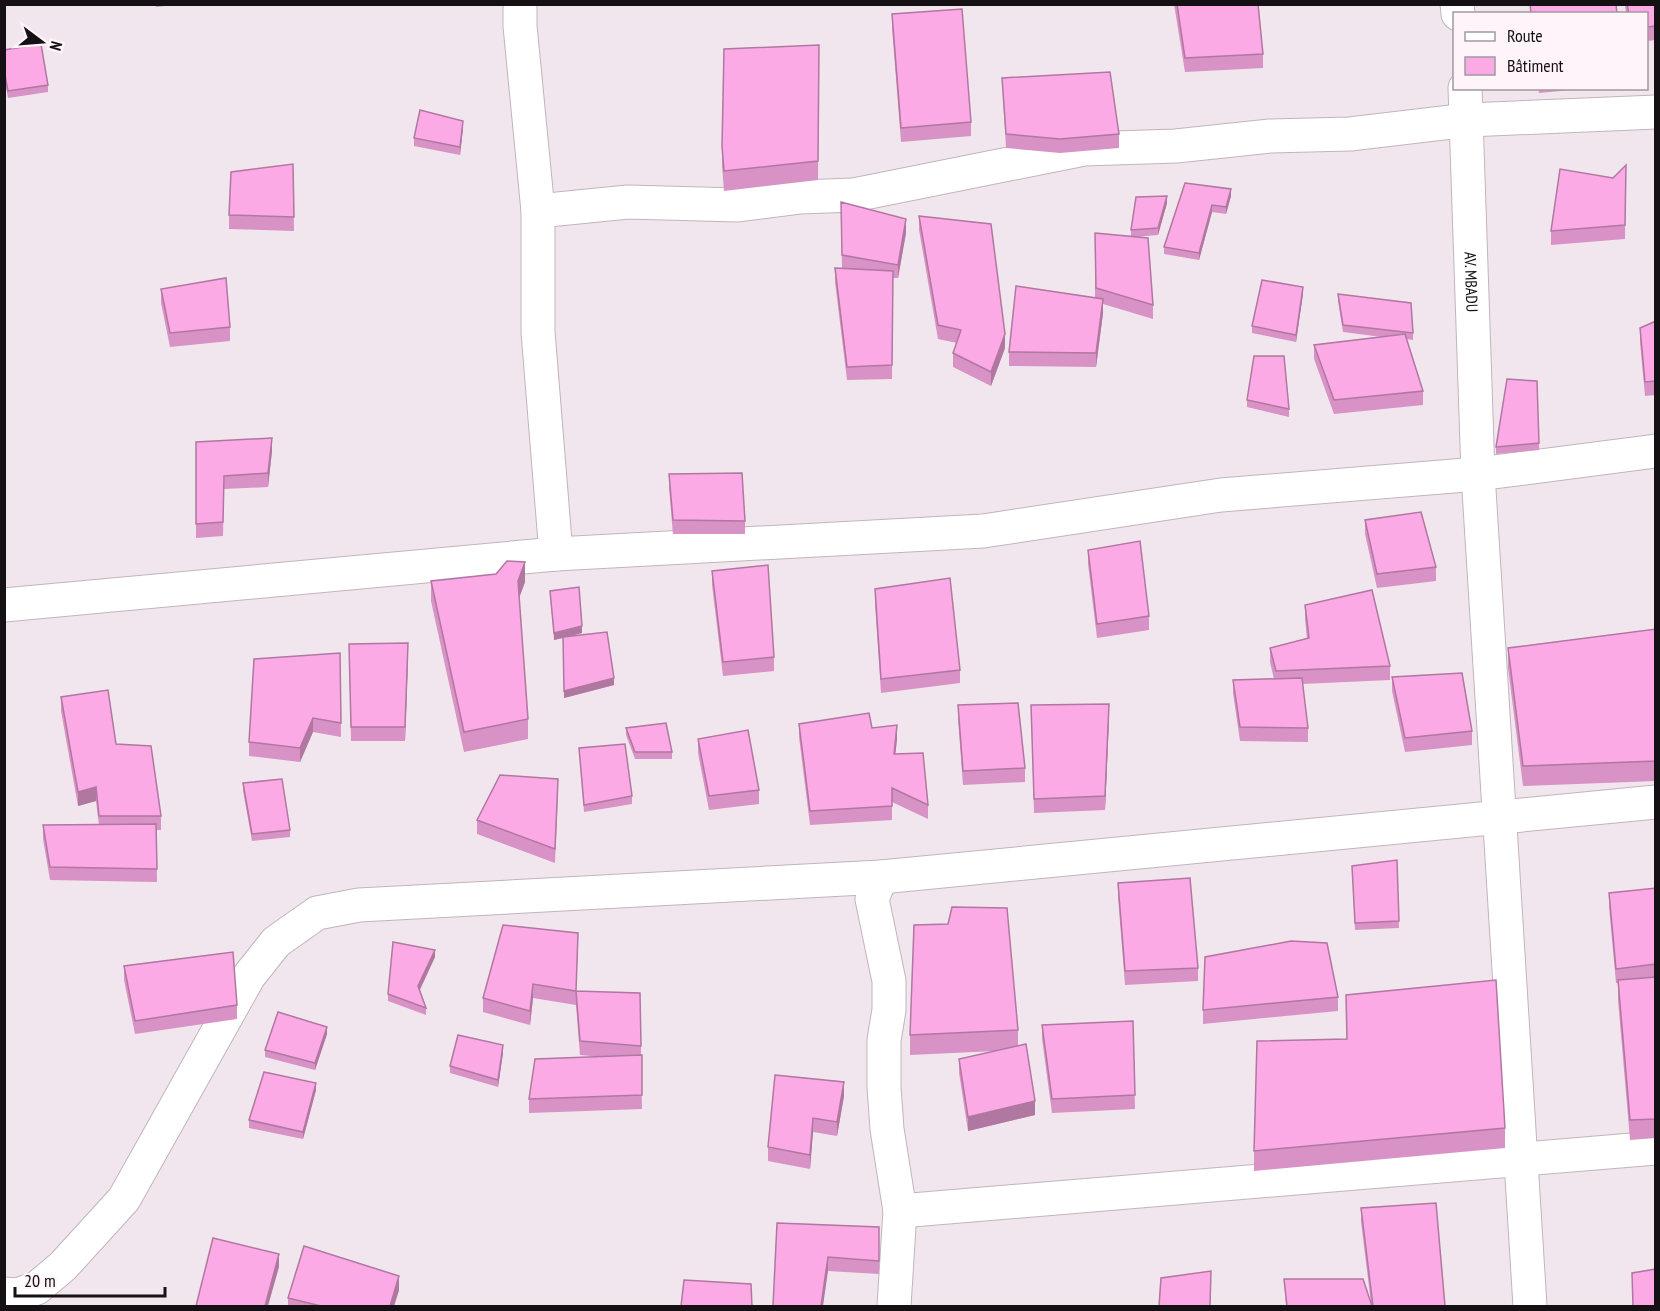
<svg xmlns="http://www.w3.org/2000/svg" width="1660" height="1311" viewBox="0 0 1660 1311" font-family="'PT Sans Narrow',sans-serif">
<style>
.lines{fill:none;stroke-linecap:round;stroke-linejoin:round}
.minor-casing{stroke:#c0b5bc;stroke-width:35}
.minor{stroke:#fff;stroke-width:33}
.wall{fill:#d892c5}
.shaded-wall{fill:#b077a0}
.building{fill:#fbaae5;stroke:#b077a0;stroke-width:1.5}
.labels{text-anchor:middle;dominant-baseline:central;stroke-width:4.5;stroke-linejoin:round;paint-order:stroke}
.street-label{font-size:16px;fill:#141013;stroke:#fef4fa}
</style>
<rect width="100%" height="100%" fill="#f2e6ee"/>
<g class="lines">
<defs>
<g id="minor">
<path d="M520,4v22l18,185v121l18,222"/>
<path d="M1457,4l1,10"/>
<path id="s1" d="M1465,88l13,386 52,832"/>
<path d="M538,211l90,-9 110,3 63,-8 53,-2 230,-46 92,-3 94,-10 80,-2 118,-14 188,-8"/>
<path d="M4,605l552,-51 427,-23 238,-36 257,-21 178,-23"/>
<path d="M881,877l-9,22 17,82v29l-5,30v47l3,42 13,82 -6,95"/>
<path d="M900,1211l756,-63"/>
<path d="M4,1294l13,1 20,-7 26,-22 61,-67 125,-223 27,-34 41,-29 42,-8 522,-28 775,-75"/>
</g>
</defs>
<use href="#minor" class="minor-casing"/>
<use href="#minor" class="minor"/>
</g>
<path class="wall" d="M155,4h29l-28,3z
M1174,4h84l5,50v14l-78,4z
M1625,4h31v36l-9,1v-27h-21z
M892,14l79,108v14l-70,6 -9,-114z
M819,45l-1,135 -94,11 -2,-25v-20z
M4,50l44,35v7l-40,6 -4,-21z
M1002,78l117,56v14l-59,5 -54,-5z
M1538,88h53l-52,5z
M463,128l-3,27 -46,-9v-8z
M293,164l1,67 -65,-2v-14z
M1626,165l-1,74 -74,6v-14l62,-53z
M1185,183l46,13 -5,18 -14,-2 -13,48 -35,-6v-7z
M841,202l65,31 -8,45h-5l-1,101 -45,1 -12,-98v-14h7z
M1167,203l-9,32 -24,2 19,68v14l-50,-15v9l-7,54 -87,-1v-14l86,-54v-65l36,4v-7z
M919,216l86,132 -14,38 -38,-19v-14l4,-10 -19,-4 -19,-109z
M161,289l69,38v14l-60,6 -9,-44z
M1303,294l-7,48 -44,-9v-7z
M1338,294l75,39v7l-7,-1 17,52v14l-89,9 -20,-55v-14l68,-8 -39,-5 -5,-31z
M1656,321v74l-11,1 -5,-54v-14z
M1247,400l42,9v8l-42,-10z
M196,442l76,9 -4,36 -44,2 -1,47 -27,2z
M1539,443v7l-43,4v-7z
M669,474l76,47v13h-72l-4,-46z
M1365,520l71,47v14l-59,7 -12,-54z
M1088,550l61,66v14l-52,8 -9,-74z
M712,571l62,86v14l-51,5 -11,-91z
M431,581l94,1 -6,16 9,121v20l-64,13 -33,-151z
M875,589l85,81v13l-79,10 -6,-90z
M550,591l32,42 -11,3 43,49 -50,13 -1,-60 -9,2z
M1305,605l85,61v14l-88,4 6,44v14l-68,-1 -7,-48v-13l41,-1 -4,-17v-14l37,-9 -2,-20z
M1656,629v152l-133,5 -15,-118v-20z
M349,644l59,13 -3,84h-54z
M340,653l1,84 -28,-5 -13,30 -51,-6v-14z
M1392,677l80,54v14l-67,7 -13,-61z
M61,697l55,47 45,72v14h-5l1,52 -107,-2 -7,-41v-14h56l-3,-24 -18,5 -17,-95z
M958,705l67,63v14l-62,3 -5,-66z
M1031,705l78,13 -4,92 -71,3z
M799,724l73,4 25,11 -2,15 33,51v14l-36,-17v18l-82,5 -11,-88z
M626,728l46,24v7h-37l-9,-24z
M698,739l61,51v14l-50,6 -11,-57z
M579,748l53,48v8l-48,8z
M243,783l47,47v7l-38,4 -9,-50z
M558,793l-3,70 -78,-29v-14z
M1397,860l2,68 -44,2 -3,-64z
M1118,883l80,85v13l-73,4 -7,-88z
M1656,888v250l-26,2 -12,-140v-17h-2l-7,-76v-14z
M578,947l-2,44 64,2 2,116 -113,4v-14l73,-42 -22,-2 -4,-50 -43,-7 -3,27 -47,-13v-14z
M435,957l-15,33 6,18v7l-38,-14v-7z
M124,966l113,39v14l-102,15 -11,-54z
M1346,995l159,133v20l-251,23v-20l93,-112z
M1338,997v14l-135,13v-14z
M1133,1021l2,88 -83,4 -10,-74v-14z
M1018,1030v16l17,69 -67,16 -9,-58v-14l36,-8 -85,4v-20z
M327,1034l-12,36 -50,-13v-7z
M503,1053l-5,34 -48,-14v-7z
M316,1090l-13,49 -54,-11v-8z
M844,1096l-7,40 -24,-4 -3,37 -42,-8v-14z
M1361,1208l84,98h-159l-2,-27 87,24 -10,-81z
M777,1223l102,4v47l-51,-3z
M399,1290l-5,16h-106v-8z"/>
<path class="shaded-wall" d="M463,121v7l-3,27v-8z
M1231,189v7l-5,18v-7z
M1167,196v7l-9,32v-7z
M1212,205v7l-13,48v-7z
M906,219v14l-8,45v-13z
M1303,287v7l-7,48v-7z
M1103,299v14l-7,54v-14z
M1005,334v14l-14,38v-14z
M272,438v13l-4,36v-14z
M525,562v20l-7,19v-20z
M582,626v7l-28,7v-7z
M408,643v14l-3,84v-14z
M614,678v7l-50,13v-7z
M1109,704v14l-4,92v-14z
M313,718v14l-13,30v-14z
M897,725v14l-3,29v-14z
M96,787v14l-18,5v-14z
M435,950v7l-17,36v-7z
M533,984v14l-3,27v-14z
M327,1027v7l-12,36v-7z
M503,1045v8l-5,34v-7z
M844,1082v14l-7,40v-14z
M316,1083v7l-13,49v-7z
M1035,1101v14l-67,16v-14z
M813,1118v14l-3,37v-14z
M279,1254v13l-11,39h-3z
M828,1257v14l-5,35h-2z
M399,1276v14l-5,16h-4z"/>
<path class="building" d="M1177,4h81l5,50 -78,4z
M1530,4h86l1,10h-86z
M1627,4h29v22l-9,1v-13h-18z
M962,9l9,113 -70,6 -9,-114z
M41,44l7,41 -40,6 -4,-21v-20z
M819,45l-1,116 -94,10 -2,-25 2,-97z
M1110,72l9,62 -59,5 -54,-5 -4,-56z
M420,110l43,11 -3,26 -46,-9z
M293,164l1,53 -65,-2 2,-43z
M1626,165l-1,60 -74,6 9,-62 53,9z
M1185,183l46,6 -5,18 -14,-2 -13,48 -35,-6z
M1167,196l-9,32 -27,2 5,-33z
M841,202l65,17 -8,46 -56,-10z
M919,216l72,8 14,110 -14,38 -38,-19 8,-23 -23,-5z
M1095,233l53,5 5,67 -57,-17z
M835,268l58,3 -1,94 -45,2z
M226,278l4,49 -60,6 -9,-44z
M1262,280l41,7 -7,48 -44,-9z
M1016,286l87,13 -7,54 -87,-1z
M1338,294l73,9 2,30 -70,-8z
M1656,321v60l-11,1 -5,-54z
M1405,334l18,57 -89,9 -20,-55z
M1254,356h30l5,53 -42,-9z
M1507,379l30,2 2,62 -43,4z
M272,438l-4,35 -44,3 -1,46 -27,2v-82z
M742,473l3,48 -72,-1 -4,-46z
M1421,512l15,55 -59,7 -12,-54z
M1140,541l9,75 -52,8 -9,-74z
M507,561l18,1 -7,19 10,138 -64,13 -33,-151 65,-7z
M768,565l6,92 -51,5 -11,-91z
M950,578l10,92 -79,9 -6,-90z
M579,587l3,39 -28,7 -4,-42z
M1372,590l18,76 -114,5 -6,-23 39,-10 -4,-33z
M1656,629v132l-133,5 -15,-118z
M607,632l7,46 -50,13 -1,-54z
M408,643l-3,84h-54l-2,-83z
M340,653l1,70 -28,-5 -13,30 -51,-6 5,-83z
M1462,673l10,58 -67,7 -13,-61z
M1302,678l6,50 -68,-1 -7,-47z
M108,690l8,54 35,2 10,70h-62l-3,-29 -18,5 -17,-95z
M1018,703l7,65 -62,3 -5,-66z
M1109,704l-4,92 -71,3 -3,-94z
M869,713l3,15 25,-3 -3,29 29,-1 5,52 -36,-17v18l-82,5 -11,-87z
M666,723l6,29h-37l-9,-24z
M748,730l11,60 -50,6 -11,-57z
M625,744l7,52 -48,9 -5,-57z
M500,775l58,4 -3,70 -78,-29z
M282,779l8,51 -38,4 -9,-51z
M156,824l1,45 -107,-2 -7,-42z
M1397,860l2,61 -44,2 -3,-57z
M1190,878l8,90 -73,3 -7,-88z
M1656,888v76l-40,5 -7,-76z
M952,907l55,1 11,122 -108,5 4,-110 34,-1z
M503,925l75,8 -2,58 -43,-7 -3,27 -47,-13z
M1291,941l36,2 11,54 -135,13 2,-53z
M393,942l42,8 -17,36 8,22 -38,-14z
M233,952l4,53 -102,16 -11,-55z
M1656,977v142l-26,1 -12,-140z
M1496,980l9,148 -251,23 3,-110 90,-2 -1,-44z
M576,991l64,2 1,53 -61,-5z
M278,1012l49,15 -12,36 -50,-13z
M1133,1021l2,74 -83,4 -10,-74z
M458,1035l45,10 -5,35 -48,-14z
M1026,1044l9,57 -67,16 -9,-58z
M642,1055v40l-113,4 6,-40z
M264,1072l52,11 -13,49 -54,-12z
M775,1075l69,7 -7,40 -24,-4 -3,37 -42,-8z
M1436,1203l9,103h-72l-12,-98z
M777,1223l102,4v34l-51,-4 -7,49h-48z
M213,1238l66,16 -14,52h-69z
M304,1246l95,30 -9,30h-69l-33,-8z
M1656,1269v37h-23l-1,-33z
M1211,1271l-1,35h-51l2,-28z
M1284,1279h79l9,27h-85z
M684,1280l67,4 1,22h-71z"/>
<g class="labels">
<g class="street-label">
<text stroke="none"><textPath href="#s1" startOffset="194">AV. MBADU</textPath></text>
</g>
</g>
<rect width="1660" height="1311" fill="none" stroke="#141013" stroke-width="12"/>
<rect x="1453" y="12" width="195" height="78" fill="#fef4fa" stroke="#a0999e" stroke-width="1.5"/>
<rect x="1465" y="32" width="30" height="9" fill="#ffffff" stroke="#a0999e" stroke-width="1.5"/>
<text x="1507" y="42" font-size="18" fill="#141013">Route</text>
<rect x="1465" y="57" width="30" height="18" fill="#fbaae5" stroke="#a0999e" stroke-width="1.5"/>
<text x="1507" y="72" font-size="18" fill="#141013">Bâtiment</text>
<g transform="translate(42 42) rotate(106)" stroke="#fef4fa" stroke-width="4.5" paint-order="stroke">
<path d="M0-4.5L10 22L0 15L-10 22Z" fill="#141013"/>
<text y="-9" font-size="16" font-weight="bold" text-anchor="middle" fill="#141013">N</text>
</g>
<path d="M15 1287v9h150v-9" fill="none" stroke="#141013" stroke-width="3"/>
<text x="24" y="1287" font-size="18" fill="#141013" stroke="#fef4fa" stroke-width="4.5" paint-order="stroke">20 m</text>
</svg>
